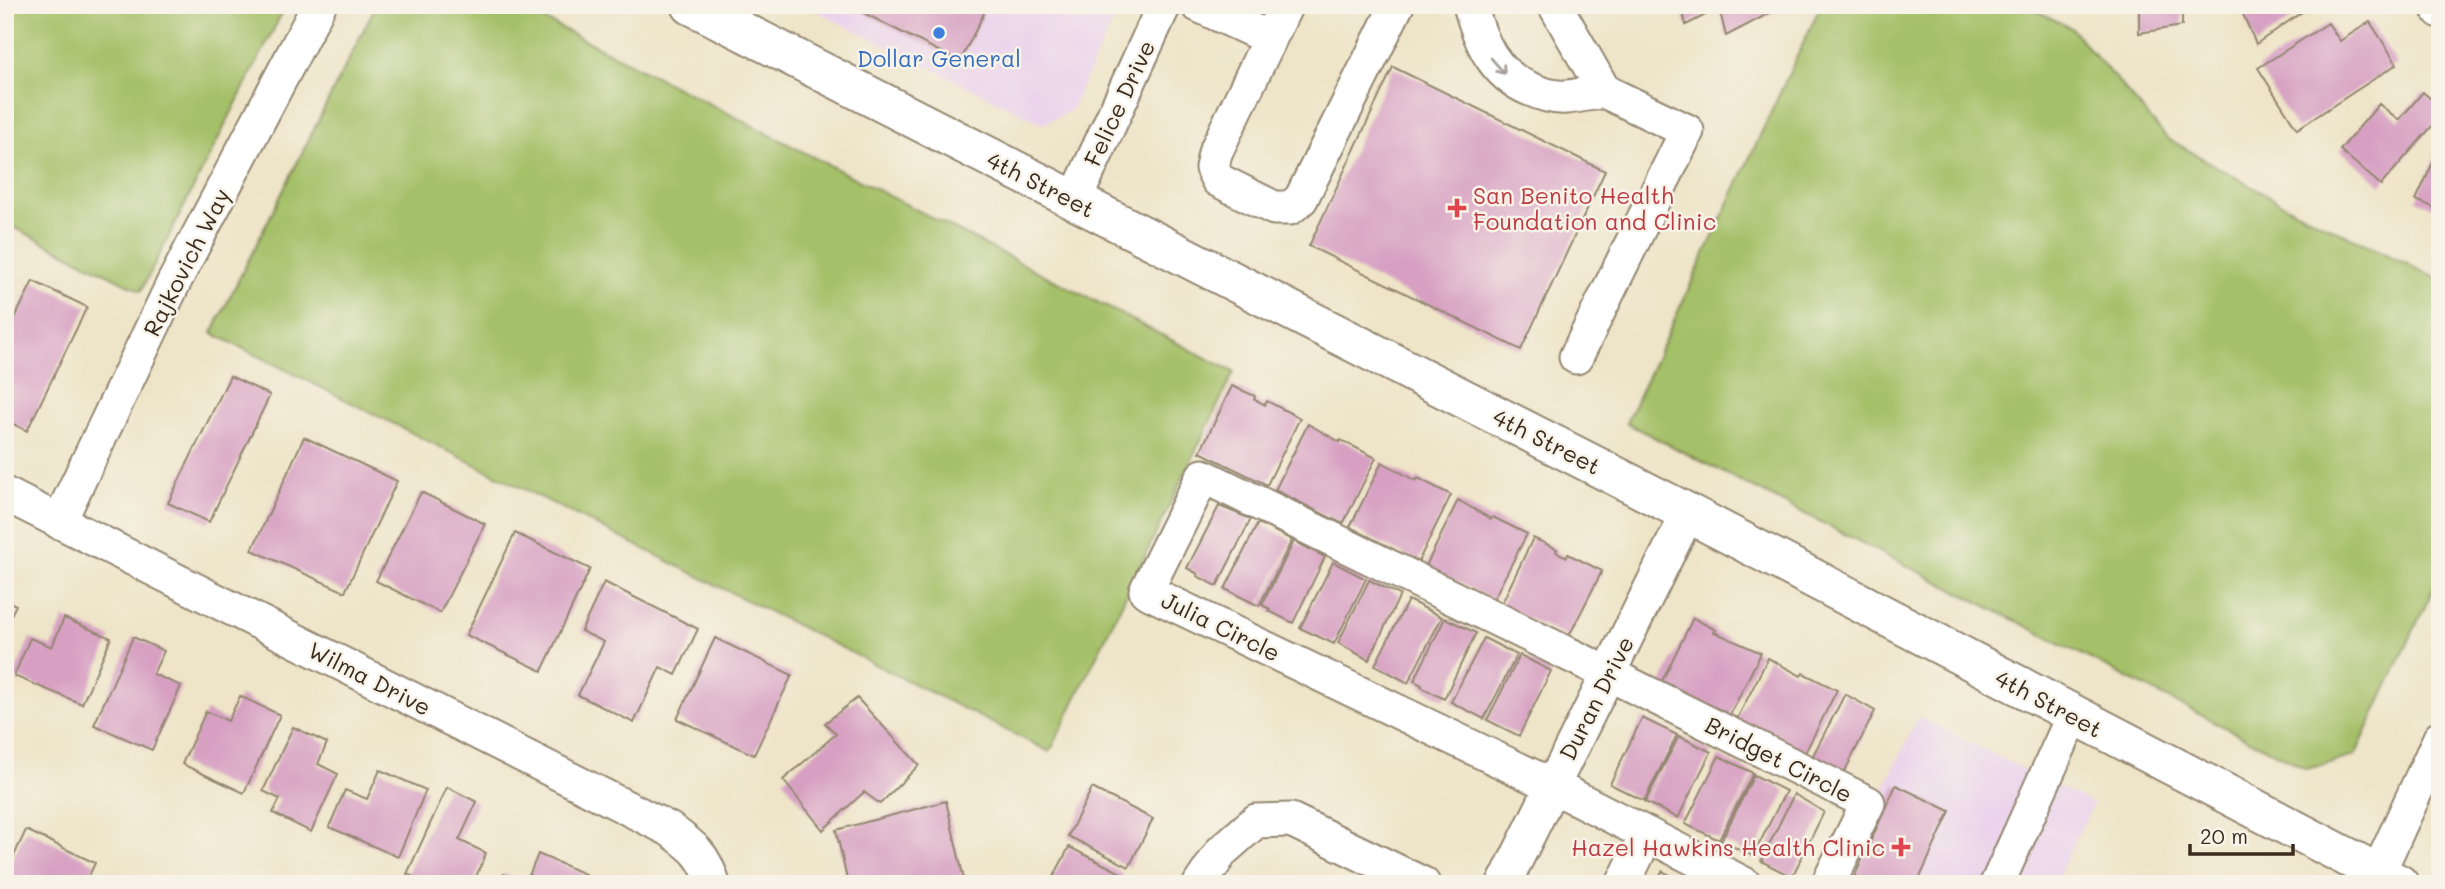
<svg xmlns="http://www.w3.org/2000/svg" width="2445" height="889" viewBox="0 0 2445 889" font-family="Mali,sans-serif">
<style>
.built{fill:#ead1ec}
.green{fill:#a4c067;stroke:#707542;stroke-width:2}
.building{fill:#d7a0c2}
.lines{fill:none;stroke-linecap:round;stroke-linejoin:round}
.minor-casing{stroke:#948772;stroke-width:37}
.major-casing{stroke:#948772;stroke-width:42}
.minor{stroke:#fff;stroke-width:33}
.major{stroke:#fff;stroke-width:38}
.oneway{stroke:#a79f9a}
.shop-dot{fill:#3f7fe0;stroke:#f7f3e8;stroke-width:2.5}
.health-dot{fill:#e0444e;stroke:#f7f3e8;stroke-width:2.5}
.labels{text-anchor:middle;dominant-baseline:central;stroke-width:5;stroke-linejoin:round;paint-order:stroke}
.shop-label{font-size:23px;fill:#366cbe;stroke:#f7f3e8}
.street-label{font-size:23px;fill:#3b2a1e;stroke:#f7f3e8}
.health-label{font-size:23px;fill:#be3a42;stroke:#f7f3e8;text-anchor:start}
</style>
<rect width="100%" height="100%" fill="#f7f3e8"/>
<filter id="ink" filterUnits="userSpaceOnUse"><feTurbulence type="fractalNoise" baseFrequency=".0143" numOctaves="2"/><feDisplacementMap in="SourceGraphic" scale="14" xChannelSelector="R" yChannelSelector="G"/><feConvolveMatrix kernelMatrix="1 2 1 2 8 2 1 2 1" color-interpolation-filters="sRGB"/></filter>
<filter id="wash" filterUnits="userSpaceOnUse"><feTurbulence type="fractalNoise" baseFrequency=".00686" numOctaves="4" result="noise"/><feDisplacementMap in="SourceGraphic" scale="28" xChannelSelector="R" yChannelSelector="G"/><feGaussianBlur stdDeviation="1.57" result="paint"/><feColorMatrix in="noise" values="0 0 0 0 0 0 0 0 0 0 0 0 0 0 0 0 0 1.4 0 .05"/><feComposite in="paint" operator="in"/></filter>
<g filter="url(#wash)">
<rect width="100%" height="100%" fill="#eee4c7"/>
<path class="built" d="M804,5h317l-51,106 -27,13z
M1918,717l175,87 -39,80h-215z"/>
<path class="green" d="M5,5h281l-145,286 -136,-68z
M376,5h140l718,367 -184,380 -838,-419z
M1821,5h204l46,23 96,110 123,70 150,72v294l-85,182 -48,13 -681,-346z"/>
<g id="blocks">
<path class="building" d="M848,5h140l-28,57z
M1681,5h104l-59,31 -7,-28 -33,17z
M2139,5h43v21l-43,7z
M2239,5h73l-56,39z
M2370,22l27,42 -100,65 -39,-61 70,-45 12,18z
M1393,67l212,104 -84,179 -212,-104z
M2423,92l17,15v10l-59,68 -41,-35 39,-46 20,16z
M2440,147v63l-24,-10z
M33,281l54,26 -60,124 -22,-11v-82z
M230,376l40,19 -61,127 -41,-19z
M1232,386l23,10 -1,3 11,6 2,-4 33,17 -33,67 -67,-33z
M1308,424l32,18 1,-2 35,18 -33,66 -68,-34z
M304,437l93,44 -52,111 -93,-42z
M1382,462l34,19 2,-3 33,17 -33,67 -68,-35z
M421,492l64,32 -45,89 -64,-32z
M1458,500l33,19 2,-2 34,17 -34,66 -67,-34z
M1219,506l32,13 -34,67 -20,-10 1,-2 -11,-6z
M1258,523l34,17 -33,66 -34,-17z
M515,533l75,36 -48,102 -76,-36z
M1533,538l24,11 -1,3 11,5 1,-3 34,17 -34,67 -67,-33z
M1294,541l31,16 -32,66 -24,-12 1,-2 -8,-4z
M1333,562l33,17 -32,65 -34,-16z
M1369,580l31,15 -31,65 -31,-17z
M604,582l94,47 -22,46 -16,-8 -26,56 -56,-28 26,-53 -23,-11z
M5,600l11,5 -11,22z
M1408,600l34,17 -34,66 -33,-18z
M64,618l47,20 -29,66 -68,-28 16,-38 22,9z
M1445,618l31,15 -32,66 -23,-12 1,-2 -8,-4z
M1693,618l23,12 -2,2 47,21 -33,66 -68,-34z
M133,637l31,14 -11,23 28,12 -29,64 -58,-25z
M715,638l77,37 -38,80 -77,-36z
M1484,638l33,17 -33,64 -33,-17z
M1520,655l31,16 -32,65 -32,-16z
M1768,658l33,18 2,-3 34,17 -34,67 -68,-34z
M1845,694l30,17 -32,64 -32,-16z
M240,696l40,19 -36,78 -62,-29 24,-53 22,10z
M857,698l62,67 -39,39 -16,-12 -41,38 -40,-50 53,-46 -11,-11z
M1642,718l35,17 -33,66 -34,-17z
M293,727l34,16 -9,21 20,10 -27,58 -38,-19 7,-14 -17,-8z
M1679,736l32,16 -33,66 -33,-16z
M1719,756l34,17 -34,67 -34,-16z
M380,770l46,20 -28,67 -69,-30 16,-37 22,9z
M1754,775l32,16 -33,65 -32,-15z
M1896,785l54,26 -33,73h-66z
M447,787l30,15 -18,38 27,13 -13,31h-45l-21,-10z
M1092,788l61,31 -24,48 -61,-31z
M1794,794l30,18 -32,65 -31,-16z
M946,801l19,83h-117l-12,-54z
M26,830l69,33 -10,21h-80v-9z
M1069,847l54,27 -5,10h-68z
M538,854l47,20 -4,10h-81l4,-10 22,9z
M1662,871l25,13h-31z"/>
</g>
</g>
<g filter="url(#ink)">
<use href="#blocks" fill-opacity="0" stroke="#948772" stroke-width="2"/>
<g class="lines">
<defs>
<path id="minor" d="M1198,5l71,33
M1286,5l-71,148 -3,15 6,12 56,28h16l11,-9 96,-194
M1470,5c10,36 23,69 60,84 11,5 24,9 36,8 13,-1 26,-4 38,-6
M1555,5l49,86 83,40 -111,226
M2436,5l4,6
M1075,200l89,-195
M5,494l664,335c24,17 36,26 44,55
M59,522l114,-238 146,-279
M1200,884l22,-33 34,-30 35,-1 132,64
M1504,884l184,-371
M1623,884l24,-50
M1744,884l-191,-98 -407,-195 57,-115 406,198 259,129 -40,81
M1997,884l76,-168
M2373,884l67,-146"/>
<path id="major" d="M691,5l997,508 711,371"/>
</defs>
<use href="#minor" class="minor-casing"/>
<use href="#major" class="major-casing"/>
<use href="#minor" class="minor"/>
<use href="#major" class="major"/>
</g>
<defs><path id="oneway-shaft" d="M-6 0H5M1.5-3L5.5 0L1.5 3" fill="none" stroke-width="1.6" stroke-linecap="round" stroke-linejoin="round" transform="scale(1.75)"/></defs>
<use class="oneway" href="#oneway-shaft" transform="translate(1498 66) rotate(49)"/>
</g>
<circle class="shop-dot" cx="939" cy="33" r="7"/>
<g class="health-dot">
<path d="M1453.5 197.5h7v7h7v7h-7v7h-7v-7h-7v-7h7z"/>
<path d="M1897.5 836.5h7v7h7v7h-7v7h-7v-7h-7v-7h7z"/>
</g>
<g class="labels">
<g class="shop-label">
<text x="939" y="58">Dollar General</text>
</g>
<g class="street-label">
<text transform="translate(1119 103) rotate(-65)">Felice Drive</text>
<text transform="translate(1041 184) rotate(27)">4th Street</text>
<text transform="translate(186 262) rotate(-63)">Rajkovich Way</text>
<text transform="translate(1547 441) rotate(27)">4th Street</text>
<text transform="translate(1221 626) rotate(26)">Julia Circle</text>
<text transform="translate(370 678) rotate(27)">Wilma Drive</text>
<text transform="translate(1596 698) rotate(-63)">Duran Drive</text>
<text transform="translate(2049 703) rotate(28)">4th Street</text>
<text transform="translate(1779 759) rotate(27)">Bridget Circle</text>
</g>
<g class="health-label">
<text x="1473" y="195">San Benito Health<tspan x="1473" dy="26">Foundation and Clinic</tspan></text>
<text x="1885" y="847" text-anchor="end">Hazel Hawkins Health Clinic</text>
</g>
</g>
<rect width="2445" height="889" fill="none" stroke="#f7f3e8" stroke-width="28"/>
<path d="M2190 844v10h103v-10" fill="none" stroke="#3b2a1e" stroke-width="3.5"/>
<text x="2200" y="844" font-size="21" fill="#3b2a1e" stroke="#f7f3e8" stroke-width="5" paint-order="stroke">20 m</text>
</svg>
